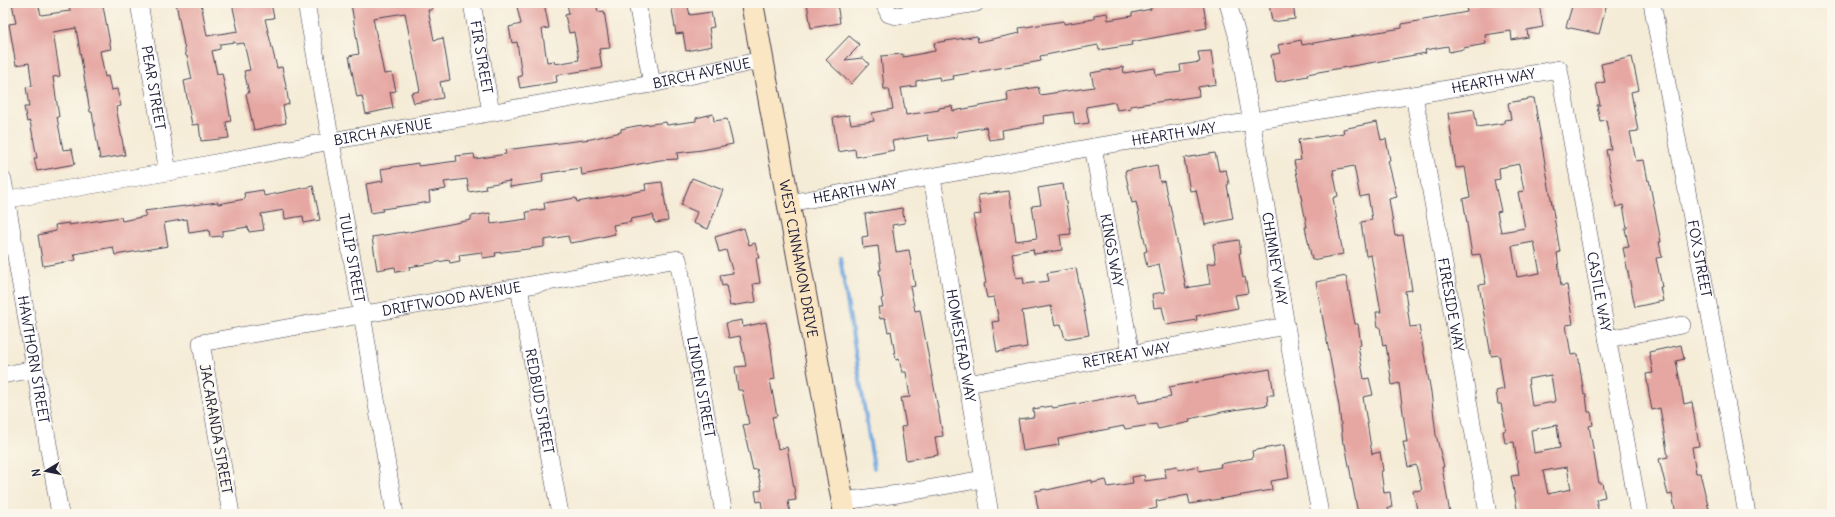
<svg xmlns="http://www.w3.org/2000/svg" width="1835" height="517" viewBox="0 0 1835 517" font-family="Delius,sans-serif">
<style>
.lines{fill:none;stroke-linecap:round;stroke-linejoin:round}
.stream{stroke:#72a7df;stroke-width:4}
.building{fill:#e6a6a1;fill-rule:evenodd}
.minor-casing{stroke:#424052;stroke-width:18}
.secondary-casing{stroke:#424052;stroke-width:24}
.minor{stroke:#fff;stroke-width:17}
.secondary{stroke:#fbe6c4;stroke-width:22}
.labels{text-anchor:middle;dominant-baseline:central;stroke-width:3.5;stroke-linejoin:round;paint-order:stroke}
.street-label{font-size:14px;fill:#22223b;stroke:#fbf7ec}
</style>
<rect width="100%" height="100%" fill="#fbf7ec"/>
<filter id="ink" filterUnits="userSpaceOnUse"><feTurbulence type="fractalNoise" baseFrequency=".025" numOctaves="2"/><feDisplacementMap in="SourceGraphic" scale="8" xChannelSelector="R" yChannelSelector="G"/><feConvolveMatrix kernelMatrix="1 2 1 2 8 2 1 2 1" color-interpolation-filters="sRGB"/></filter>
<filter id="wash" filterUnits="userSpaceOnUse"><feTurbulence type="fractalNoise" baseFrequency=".012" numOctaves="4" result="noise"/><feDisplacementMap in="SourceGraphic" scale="16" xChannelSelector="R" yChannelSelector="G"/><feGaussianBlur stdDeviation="0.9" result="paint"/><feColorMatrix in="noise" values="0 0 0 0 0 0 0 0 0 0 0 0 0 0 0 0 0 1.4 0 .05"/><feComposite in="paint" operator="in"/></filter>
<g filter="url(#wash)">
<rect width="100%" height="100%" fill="#f5ecd7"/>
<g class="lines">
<path class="stream" d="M840,257l34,211"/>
</g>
<g id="blocks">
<path class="building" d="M12,3h26l3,12 29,-4 -1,-8h28v4l6,-1 8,43 -11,2 5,26 3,-1 3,14 6,-1 4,17 -5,1 9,48 -25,4 -8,-47h-2l-14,-84 -23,4 7,44 -7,1 6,40h-2l6,33 9,-1 3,15 -38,7 -3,-13h3l-7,-37 -3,1 -3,-15h5l-3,-20 6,-1 -3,-23 -13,2 -7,-41 7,-1z
M176,3h25l6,33 31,-5 -6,-28h15v3l24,-3 3,15 -9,1 12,49 5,-1 3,14 4,23 -6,2 3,17 -32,7 -8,-36 3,-1 -5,-22 6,-1 -6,-27 -8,1 -1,-2 -15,2v5l-8,2 5,23 5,-1 5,25 4,23 -5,1 3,16 -28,3 -2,-17 -7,1 -8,-44 8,-2 -5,-23h-1z
M351,3h80l1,7h-4l6,30 9,-2 7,42 -10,2 3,16 -29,5 -3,-10 9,-2 -15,-78 -32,5 11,56 8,-1 4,18 -6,1 3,16 -27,6 -4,-18 -5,1 -8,-41 10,-2z
M538,3h6l5,25 -7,1 5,33 7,-1 1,3 24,-4 -5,-28 -5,1 -4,-18 4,-1 -2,-11h29l2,9 6,-1 6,37 -11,1 3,19 -46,7 1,7 -37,6 -2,-11 4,-1 -5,-34 -5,1 -3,-16 12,-3 -4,-17z
M671,3h16l3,12 21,-3 3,15 -5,1 3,18 -26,5 -3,-18 -7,1z
M807,3h30l3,20 -29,5z
M1150,3h53l4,25 -76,14 1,3 -33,5 -1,-5 -58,11 1,5 -88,15 1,3 -14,2 -1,-4 -23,4v5l-15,2 5,27 33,-5v-2l13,-2 1,5 55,-10 -1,-9 31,-5 2,8 54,-8 -3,-14 32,-6 1,6 31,-5 1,7 25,-3 -1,-7 20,-3 -2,-10 13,-1 5,33 -18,3 1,9 -69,10 1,2 -14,2 -2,-8 -29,5 3,16 -14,2 -2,-13 -30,4 1,7 -42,7 1,8 -14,2 -3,-13 -29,5v5l-28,4 -1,-6 -36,6 2,9 -14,3 -24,4 -1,-8 -17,3 -5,-34 16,-3 2,9 23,-3 -2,-8 21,-4 -4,-20h-5l-3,-33 22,-2v3l32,-6 -1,-8 43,-7 1,6 42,-9 -1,-5 45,-7v3l30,-5v-4l13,-2 1,7 24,-4v-3l19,-4z
M1269,3h24l2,16 -23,3z
M1484,3h16v2l13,-2h26l4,24 -16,3 1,7 -16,3 -1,-9 -26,4 1,9 -23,4 1,1 -15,3 -1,-6 -23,4 1,3 -119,21 1,2 -32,6 -5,-27 9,-2 -2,-8 23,-5 1,5 100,-17v-4l65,-12 -1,-6z
M1573,3h34l-8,31 -33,-7z
M849,36l11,9 -15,15 18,-2 6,6 -18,20 -25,-24z
M1632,57l7,33 -8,2 7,39 -8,1 6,29 8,-1 4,21 1,-1 12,62h-2l3,15 -6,1 6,29h-2l3,14 -28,6 -12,-59 6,-1 -4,-18 2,-1 -4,-23 -7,2 -10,-57 5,-1 -5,-29 -6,1 -3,-16h3l-4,-21 9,-2 -4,-18z
M1534,98l26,154 -3,1 4,33 6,-1 6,39 -7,1 5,30 7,-1 6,41h2l2,17h3l2,13 -4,1 10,57h3l3,14 -9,2 3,15h-73v-3l-8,2 -7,-37 8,-1 -5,-33 -9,1 -2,-12 3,-1 -5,-26h-3l-2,-13 8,-2 -5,-34 -8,1 -12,-71 7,-1 -6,-30 -8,1 -9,-56 7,-2 -5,-30 -9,1 -8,-55 26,-4 3,18 27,-4v-3l7,-1 -3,-16zM1519,164l5,27 -6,1 7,36 -24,4 -4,-20 4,-1 -7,-31 6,-1 -1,-11zM1534,242l6,31 -23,4 -5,-31zM1551,375l4,25 -1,2 -22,4 -4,-27zM1557,425l3,23 -26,5 -3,-23zM1567,467l4,22 -23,5 -5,-23z
M713,114l1,7 13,-2 6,25 -31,6 -25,3 1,6 -18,1 -78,15 -1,-7 -39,6 1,8 -33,5v-6l-25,4 1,4 -17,3 -2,-13 -23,3 2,7 -17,3 1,10 -48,7 1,2 -12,2 -5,-29 17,-3 -2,-12 37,-6v3l39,-5 -1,-5 18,-2 1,5 31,-5 -1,-4 86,-11 30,-7v-3l15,-3 30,-4 1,3 29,-4v-3z
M1377,122l4,18 5,-1 4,21 -2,1 9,36 -8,2 6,37 8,-1 9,55 -7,1 5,36 9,-1 12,66 5,43 8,32h-2l8,47h-32l-5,-23 9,-1 -6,-25 -8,2 -5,-25h4l-8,-59 -7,2 -6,-40 -3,1 -3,-19h-2l-2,-15h5l-10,-57 -5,1 -5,-34 11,-2 -4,-25 -8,2 -6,-31 -21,4 5,26 -5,2 10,56 -31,6 -7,-33h2l-13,-66 7,-1 -3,-20 46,-7 -1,-4z
M1215,153l4,18 7,-1 3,14 -2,1 6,34 -28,6 -2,-12h-2l-5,-23 -6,1 -6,-33z
M1157,165l3,17 4,-1 5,24h1l16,83 24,-4 -3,-20 9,-1 -3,-19 26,-4 2,13h-2l4,25 2,-1 3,16 -13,2 3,13 -42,8 1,4 -31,5 -4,-18 -8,1 -2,-14 13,-2 -6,-28 -12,3 -3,-15 3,-1 -11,-49 -4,1 -7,-32z
M692,178l31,12 -15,39 -15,-6 4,-11 -16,-7z
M662,182l6,39 -13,2 -2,-8 -23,4 1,3 -18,3 2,9 -32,7 -13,2 -2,-7 -24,4v7l-49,6 1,3 -13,2 -1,-6 -23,3 1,6 -10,2 -1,-3 -40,7 1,3 -14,2 -1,-5 -18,3 -5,-33 32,-5v1l67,-13v-4l19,-3 1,11 36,-5 -1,-7 19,-3 -1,-6 32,-5 1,4 69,-12 -1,-6z
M1063,184l8,50 -11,1 2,15 -28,4 -1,-5 -21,4 4,25 7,-1 1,7 25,-3 -2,-8 29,-5 13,67 -24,4 -4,-15 -6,2 -4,-20 -29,5 5,36 -30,5 -5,-30 7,-1 -5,-24 -7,1 -3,-14 2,-1 -13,-68 8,-1 -3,-19 31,-4 7,50 21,-3 -5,-32 9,-1 -3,-17z
M313,186l7,34 -16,3 -1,-7 -18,3 -1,-9 -23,4 3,16 -15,2 -1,-5 -26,4v5l-12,1 -1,-7 -20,3 -2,-14 -23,4 4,23 -53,9 -2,-8 -39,7 2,6 -33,6 -5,-31 18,-4 -1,-6 14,-2v2l52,-8 1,4 24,-5 -2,-5 74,-9v2l27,-5 -1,-6 19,-3 1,6z
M902,208l3,15 -13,2 4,27 13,-2 6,36 -5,1 5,24 5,-1 23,126 -8,1 3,18 -32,5 -5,-33 5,-1 -5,-28 9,-1 -4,-25h-4l-3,-13 -3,1 -5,-29 -3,1 -3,-14 -5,1 -2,-12h5l-2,-8 2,-1 -4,-28h2l-3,-24 -15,2 -1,-11 6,-1 -3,-22z
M744,228l5,17 6,-2 4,15h-3l4,25 -7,1 3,18 -26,4 -4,-21 -4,1 -2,-11 13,-2 -7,-23 -7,2 -4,-15z
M1346,276l9,48h3l3,21 -3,1 6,33 5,-1 4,17 -10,2 9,57 8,-2 3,19h-2l3,22 6,-1 2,16h-4l1,6h-31l-13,-70h-2l-4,-38 -23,-124z
M742,320l1,7 23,-5 5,26 4,31 -5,1 7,36 -5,1 6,32 9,-2 9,53 -8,1 2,13h-27l-2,-13 -4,1 -2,-11 7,-1 -5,-21 -4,1 -5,-22 -5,-23 6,-1 -7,-34h-4l-3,-23 11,-1 -6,-30 -11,2 -3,-15z
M1681,345l3,14 -8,2 8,43 8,-2 7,44 -7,1 4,26h4l10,41h-34l-4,-20 -4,1 -9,-36 9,-2 -8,-49 -8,2 -3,-16 -3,-20 7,-1 -4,-21z
M1270,369l4,26h-7l1,10 -41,6 -38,8 1,3 -32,7 -2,-5 -31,5 -1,-3 -21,4 -45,9 1,6 -36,6 -5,-32 16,-2 -1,-8 19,-3 1,2 84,-15 2,10 32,-6 -2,-10z
M1284,445l5,33 -18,3 1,9 -82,14 -2,-9 -32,6 1,7 -25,6h-34v-2l-11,2h-48l-4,-23 11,-2 1,1 45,-10v3l14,-3 2,7 25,-4 -1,-6 12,-2 1,6 21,-3 -1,-10 12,-2 1,4 20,-4 1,5 22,-4 -1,-3 33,-6 -1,-7z"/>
</g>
</g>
<g filter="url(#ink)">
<use href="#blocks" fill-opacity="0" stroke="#424052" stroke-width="1"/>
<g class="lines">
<defs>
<g id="minor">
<path id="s1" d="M139,3l29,169"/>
<path id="s2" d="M306,3l56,311 33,200"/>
<path id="s3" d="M472,3l19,109"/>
<path d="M637,3l15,81"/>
<path d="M884,3l5,11 8,2 79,-13"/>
<path id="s4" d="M1228,3l9,32 49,291 34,188"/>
<path id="s5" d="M1652,3l95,511"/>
<path id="s6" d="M1414,95l74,419"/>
<path id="s7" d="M1093,147l38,207"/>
<path id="s8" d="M932,178l58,336"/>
<path id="s9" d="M3,180l57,334"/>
<path id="s10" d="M3,200l165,-28 163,-31 321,-57 110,-24"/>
<path id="s11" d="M789,203l304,-56 321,-52 145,-26 80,445"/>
<path id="s12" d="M519,287l41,227"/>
<path d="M1607,339l75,-14"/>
<path d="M3,375l32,-6"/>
<path id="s13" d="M967,384l319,-58"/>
<path d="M843,501l55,-7 85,-15"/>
<path id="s14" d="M231,514l-30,-171 477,-84 46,255"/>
</g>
<g id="secondary">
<path id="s15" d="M752,3l93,511"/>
</g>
</defs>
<use href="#minor" class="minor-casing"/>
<use href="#secondary" class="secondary-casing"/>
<use href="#minor" class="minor"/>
<use href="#secondary" class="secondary"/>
</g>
</g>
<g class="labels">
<g class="street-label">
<text stroke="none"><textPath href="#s3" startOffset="55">FIR STREET</textPath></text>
<text stroke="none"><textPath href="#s10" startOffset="710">BIRCH AVENUE</textPath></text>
<text stroke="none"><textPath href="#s11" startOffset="715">HEARTH WAY</textPath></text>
<text stroke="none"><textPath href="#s1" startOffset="86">PEAR STREET</textPath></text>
<text stroke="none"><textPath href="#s10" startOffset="386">BIRCH AVENUE</textPath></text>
<text stroke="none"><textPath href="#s11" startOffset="391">HEARTH WAY</textPath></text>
<text stroke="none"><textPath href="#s11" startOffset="67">HEARTH WAY</textPath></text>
<text stroke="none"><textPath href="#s7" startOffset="105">KINGS WAY</textPath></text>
<text stroke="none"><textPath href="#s2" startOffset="259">TULIP STREET</textPath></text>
<text stroke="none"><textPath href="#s15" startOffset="260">WEST CINNAMON DRIVE</textPath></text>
<text stroke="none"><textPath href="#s4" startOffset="260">CHIMNEY WAY</textPath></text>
<text stroke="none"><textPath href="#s5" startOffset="260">FOX STREET</textPath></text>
<text stroke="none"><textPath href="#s11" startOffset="1008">CASTLE WAY</textPath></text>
<text stroke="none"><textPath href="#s14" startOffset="428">DRIFTWOOD AVENUE</textPath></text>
<text stroke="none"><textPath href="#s6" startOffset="213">FIRESIDE WAY</textPath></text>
<text stroke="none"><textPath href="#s8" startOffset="170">HOMESTEAD WAY</textPath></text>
<text stroke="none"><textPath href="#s13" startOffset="162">RETREAT WAY</textPath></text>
<text stroke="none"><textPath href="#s9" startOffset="182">HAWTHORN STREET</textPath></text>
<text stroke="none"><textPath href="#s14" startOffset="788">LINDEN STREET</textPath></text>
<text stroke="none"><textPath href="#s12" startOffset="116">REDBUD STREET</textPath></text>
<text transform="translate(216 429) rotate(80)">JACARANDA STREET</text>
</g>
</g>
<rect width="1835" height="517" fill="none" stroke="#fbf7ec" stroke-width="16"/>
<g transform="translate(46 471) rotate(260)" stroke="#fbf7ec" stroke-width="3" paint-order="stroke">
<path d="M0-3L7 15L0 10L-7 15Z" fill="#22223b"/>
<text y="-6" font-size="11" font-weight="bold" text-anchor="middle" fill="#22223b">N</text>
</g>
</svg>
